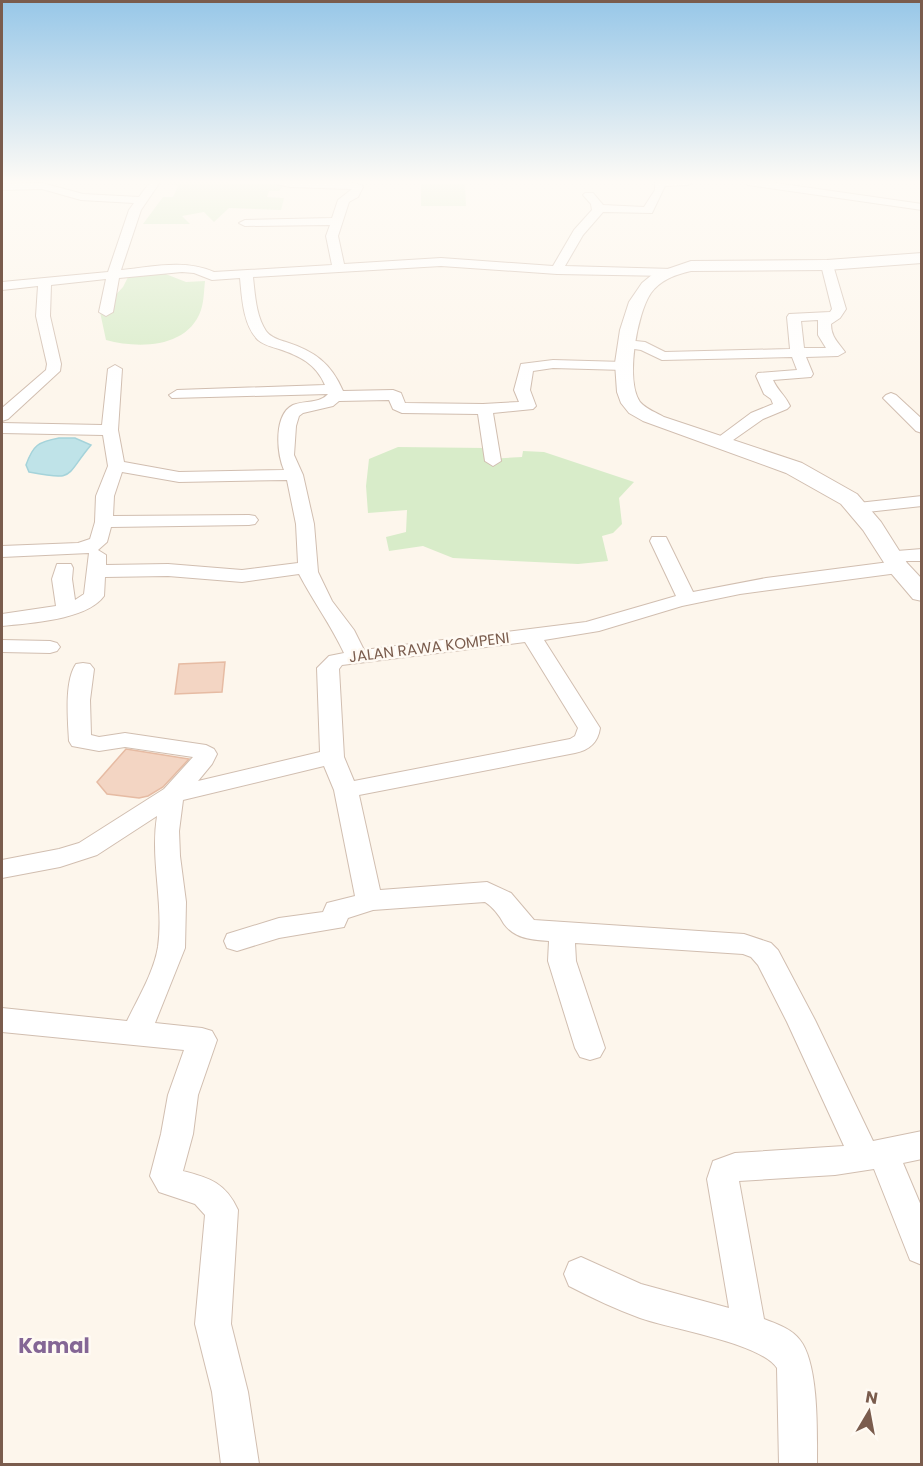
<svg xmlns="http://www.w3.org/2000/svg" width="923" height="1466" viewBox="0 0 923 1466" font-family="Poppins,sans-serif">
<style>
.green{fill:#d8ecc9}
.water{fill:#bfe3e8;stroke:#a5d3da;stroke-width:1.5}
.building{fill:#f3d5c3;stroke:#e6bba3;stroke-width:1.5}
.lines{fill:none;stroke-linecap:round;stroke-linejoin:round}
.minor-casing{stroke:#d1beb0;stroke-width:2}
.tertiary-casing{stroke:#d1beb0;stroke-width:2}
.minor{fill:#fff;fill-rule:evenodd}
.tertiary{fill:#fff;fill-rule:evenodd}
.labels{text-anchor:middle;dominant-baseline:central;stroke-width:5;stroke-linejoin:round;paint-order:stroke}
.street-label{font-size:15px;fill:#7a5c4d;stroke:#fffaf3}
.near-quarter-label{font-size:21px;font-weight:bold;fill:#846695;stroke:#fffaf3}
</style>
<rect width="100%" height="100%" fill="#fdf6ec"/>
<path class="green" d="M168,182h62l-1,2c19,1 36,0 55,1l-5,6h-10l-2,6 17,1 -3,12 -52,-2 -15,14 -10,-10 -22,4 8,8h-47l20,-27h10l5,-11 -12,-3z
M421,184h44l1,22h-45z
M163,273l23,9 19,-1c-1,9 -1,20 -4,29 -13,38 -62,39 -95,30l-6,-28 23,-25 6,-12z
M398,447l87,1 3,11 34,-2 1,-6 21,1 90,30 -15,16 3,26 -9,9 -11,3 6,25 -30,3 -125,-6 -30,-12 -34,5 -3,-14 20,-5 1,-22 -39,3 -2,-27 3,-27z"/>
<path class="water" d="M59,438h16l16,7c-27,32 -15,36 -62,27l-3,-7c7,-20 12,-23 33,-27z"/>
<path class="building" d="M225,662l-3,30 -47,2 4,-30z
M126,749l63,10 -26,28 -15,9 -9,2 -32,-4 -10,-12z"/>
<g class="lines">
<defs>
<path id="minor" d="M150,182h10l-19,28 -20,60c31,-3 63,-11 93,2l118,-7 -6,-29 4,-11 -85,1 -6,-3 6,-3 87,-2 6,-18 14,-11 -62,-2 -14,-3 -1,-2h73l14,3 1,2 -5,10 -9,5 -11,34 6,28 97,-6 112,8 21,-36 18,-20 -1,-6 -8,-9 2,-2h8l10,12 41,2 11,-17v-8h38l-5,3 -23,1 -13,27 -49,-1 -20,23 -18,31 108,3 2,3 -2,3 -4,1 -112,-2 -116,-8 -188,11c2,18 3,39 13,54 4,6 13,9 20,11 28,9 45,21 57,49l50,-1 8,3 4,10 78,1 36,-2 -5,-12 7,-26 32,-4 71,2 7,4 -7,4 -71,-2 -20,3 -3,19 6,16 -3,3 -40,4 8,48 -8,5 -8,-5 -7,-47 -76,-1 -9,-4 -4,-9 -50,1 -6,5 -30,7 -4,3 -3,10 -2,29 9,20 11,49 4,48 14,29 22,29 10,20 222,-28 90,-26 -26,-55 2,-4h14l2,4 25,51 73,-14 131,-17 -13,-1 -2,-4 2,-4 38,-3v12h-24l7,2 2,4 -2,4 -7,2 -158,21 -58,12 -83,25 -55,9 56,88c-2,15 -11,22 -25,25l-216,42 21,95 107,-8 24,11 23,27 210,14 27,9 7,7 37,70 58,121 49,-10v28l-19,4 19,45v57l-12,-5 -36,-91 -39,6 -96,6 25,138c13,5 28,10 36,21 19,24 17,93 17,124h-38l-2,-96c-16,-25 -106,-39 -137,-50 -24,-9 -48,-20 -71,-32l-5,-12 5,-12 12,-5 60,27 88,24 -22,-129 6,-18 22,-8 109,-7 -57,-124 -29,-57 -7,-8 -8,-3 -168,-11 1,18 29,87 -5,9 -10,3 -10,-3 -5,-9 -27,-87 1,-20c-17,-1 -34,-2 -45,-17 -5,-9 -10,-16 -19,-22l-112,8 -25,8 -4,9 -65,11 -42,13 -10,-3 -3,-7 3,-7 52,-16 44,-6 4,-9 28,-7 -21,-106 -10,-24 -141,34 -4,31 1,25 6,46 -1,46 -30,75 47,5 10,3 5,9 -19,55 -5,39 -10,37c27,7 43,12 55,39l-7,114 17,68 11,72h-38l-9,-72 -17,-68 10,-109 -10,-11 -36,-12 -9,-16 11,-42 7,-39 16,-45 -182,-18v-24l125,13c11,-23 27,-49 31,-74 6,-44 -8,-87 -1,-131l-60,39 -37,12 -58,11v-18l57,-11 20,-6 85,-54 29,-32 -68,-10 -26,4 -27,-5 -3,-5c-1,-20 -5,-60 7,-77l7,-1 7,1 4,5 -4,31 1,35 8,2 26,-4 81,12 8,4 3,5 -5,10 -14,17 122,-29 -3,-84 12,-12 15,-3c-13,-28 -31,-52 -45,-79l-57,8 -74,-6 -63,1 -1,19c-17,24 -75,27 -102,30v-12l54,-8 -4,-27 5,-15h14l2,4 -1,11 3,21 9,-6 5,-41 -87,4v-11l76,-3 12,-4 5,-17 1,-26 12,-30 -5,-31 -101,-2v-10l100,2 6,-56 7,-4 7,4 -4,61 6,32 55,10 105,-2c-7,-16 -11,-55 9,-65 12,-5 26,-1 35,-11l-156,4 -3,-3 8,-5 148,-5c-9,-21 -25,-29 -46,-36 -7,-2 -15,-4 -21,-9 -15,-15 -16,-42 -18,-62l-28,2 -18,-7 -12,-1 -63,6 -6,34 -7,4 -7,-4 7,-33 -55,6 -1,31 11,48 -1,7 -52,48 -6,2v-13l44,-38 1,-6 -11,-48 2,-30 -36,4v-8l106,-10 21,-62 5,-7 -53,-3 -39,-11 -40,1v-6l40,-1 41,11 56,3zM122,472l57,10 108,-2 9,44 2,39 -56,7 -74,-6 -62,1v-10l-8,-5 9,-8 4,-15 138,-2 6,-1 3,-4 -3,-4 -6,-1 -136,1 1,-20zM525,642l53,86 -3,8 -5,3 -216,42 -10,-24 -5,-88 3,-4z
M743,182h26l153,22v6l-174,-25z
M827,261l6,4 13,44 -6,9 -9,6c0,13 7,18 14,28l-7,4 -32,1 7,17 -2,3 -38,3c5,11 12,15 17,26l-3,3 -24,10 -37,26h-12l-2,-3 39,-29 22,-9 -2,-5 -7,-5 -8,-18 2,-3 39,-3 -5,-13 -130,3 -21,-10 -20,-3 -2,-3 7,-4 19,2 20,10 125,-3 -3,-32 2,-3 41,-2 2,-3 -11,-44zM818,320v15l8,13h-22l-3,-27z
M891,393l5,2 26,24v14l-6,-2 -33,-33 3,-3z
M922,496v10l-64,7 -6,-1 -3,-4 3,-4 6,-1z
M2,640l48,1 7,2 3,4 -3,4 -7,2 -48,-1z"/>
<path id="tertiary" d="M922,253v10l-95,7 -136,1c-14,3 -31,9 -40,22 -14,20 -26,88 -11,109 6,7 17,11 24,15l138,46 55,31 24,28 26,41 15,16v22l-9,-2 -23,-27 -27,-42 -22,-26 -55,-31 -143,-52 -14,-8 -8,-10 -4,-11 -2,-29 5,-33 9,-28 13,-19 11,-9 38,-13 136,-1z"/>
</defs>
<use href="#minor" class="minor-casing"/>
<use href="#tertiary" class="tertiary-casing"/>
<use href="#minor" class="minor"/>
<use href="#tertiary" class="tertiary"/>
</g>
<linearGradient id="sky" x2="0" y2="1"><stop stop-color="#97c7e8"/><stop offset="0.47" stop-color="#fefbf6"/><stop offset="1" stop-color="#fefbf6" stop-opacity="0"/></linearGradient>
<rect width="923" height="387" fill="url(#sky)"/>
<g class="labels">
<g class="street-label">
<text transform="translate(429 647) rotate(-7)">JALAN RAWA KOMPENI</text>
</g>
<g class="near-quarter-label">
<text x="54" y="1345">Kamal</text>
</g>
</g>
<rect width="923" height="1466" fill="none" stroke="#7a5c4d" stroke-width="6"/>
<g transform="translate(869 1412) rotate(10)" stroke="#fffaf3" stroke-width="4.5" paint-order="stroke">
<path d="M0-4.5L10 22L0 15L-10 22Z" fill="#7a5c4d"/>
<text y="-9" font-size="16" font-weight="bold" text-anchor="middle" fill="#7a5c4d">N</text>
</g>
</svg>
